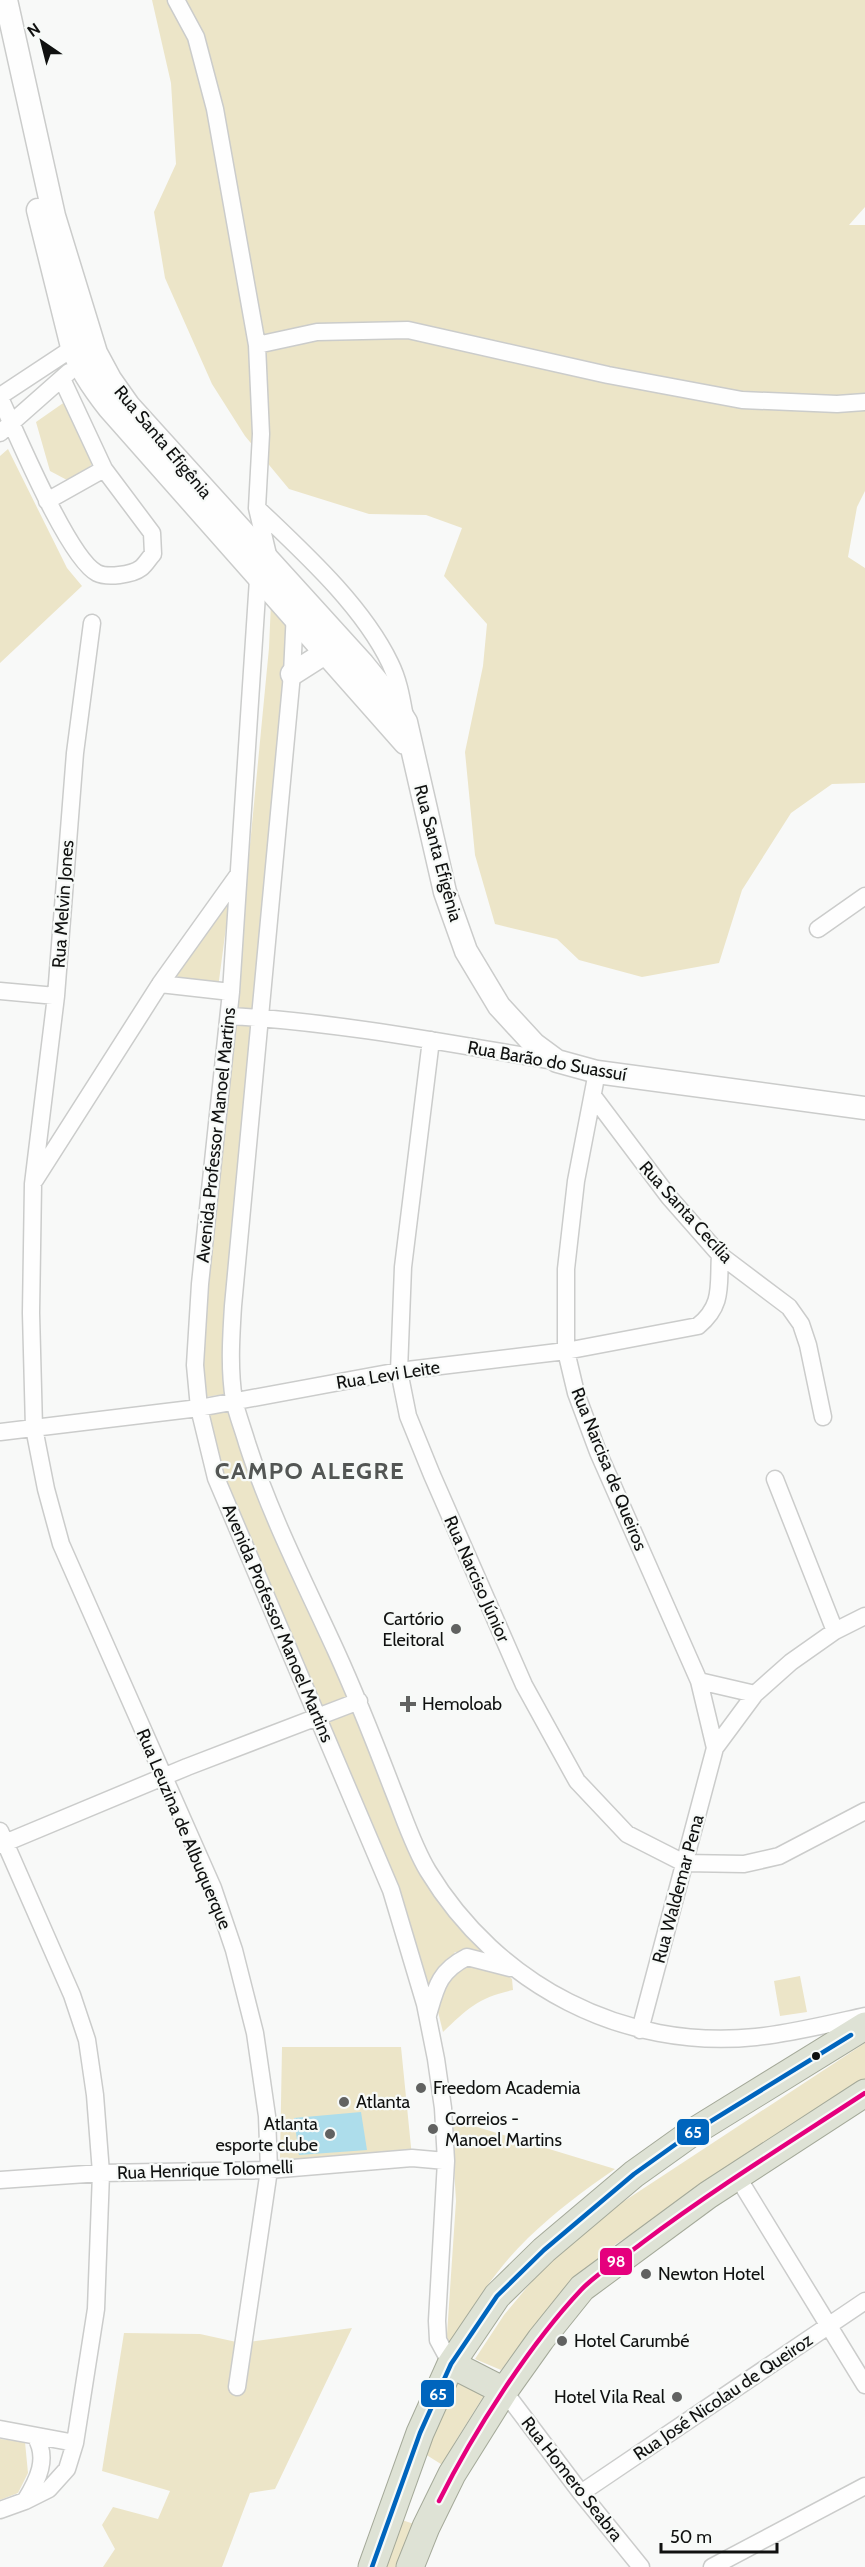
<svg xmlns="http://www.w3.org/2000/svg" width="865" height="2567" viewBox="0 0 865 2567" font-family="Cabin,sans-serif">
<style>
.green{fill:#ece5c8}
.water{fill:#adddeb}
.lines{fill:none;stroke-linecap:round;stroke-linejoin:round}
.minor-casing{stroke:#cbcccb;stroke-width:19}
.secondary-casing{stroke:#cbcccb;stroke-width:25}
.trunk-casing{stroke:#a4a999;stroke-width:29}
.minor{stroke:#fefefe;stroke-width:16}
.secondary{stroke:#fefefe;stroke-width:22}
.trunk{stroke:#dee2d5;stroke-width:27}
.bus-1-casing{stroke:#f7faf8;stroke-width:9}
.bus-2-casing{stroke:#f7faf8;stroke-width:9}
.bus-1{stroke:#e5007d;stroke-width:4.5}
.bus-2{stroke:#0065bd;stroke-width:4.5}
.poi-dot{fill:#616261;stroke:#f7faf8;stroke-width:2}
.bus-dot{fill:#101110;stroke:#f7faf8;stroke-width:2}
.labels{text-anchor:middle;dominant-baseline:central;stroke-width:4.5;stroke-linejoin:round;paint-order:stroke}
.street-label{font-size:18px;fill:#101110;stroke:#f7faf8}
.poi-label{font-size:18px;fill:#101110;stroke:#f7faf8;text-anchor:start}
.district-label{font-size:24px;font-weight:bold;letter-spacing:1.5px;fill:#535654;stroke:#f7faf8}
.line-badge{stroke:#f7faf8;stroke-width:2}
.badge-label{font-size:16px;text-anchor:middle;font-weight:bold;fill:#fff}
</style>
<rect width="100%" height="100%" fill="#f8f9f8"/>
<path class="green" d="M152,0h713v207l-16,18h16v266l-8,16 -9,50 17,11v215l-33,1 -41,29 -49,77 -23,73 -77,14 -63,-17 -22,-21 -62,-15 -20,-69 -10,-103 18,-86 4,-42 -43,-48 18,-48 -36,-13 -57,-1 -80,-25 -44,-53 -33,-52 -47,-106 -11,-66 22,-48 -5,-81z
M69,399l22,49 1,16 -14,15 -11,1 -17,-9 -14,-49z
M8,449l59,119 15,18 -82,77v-207z
M271,602l16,17 -29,395 -24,-3 35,-363z
M230,897l-12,91 -43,-12z
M228,1019l24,3 -19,371 -28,4 -4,-76z
M233,1408l17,72 100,218 -32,14 -93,-228 -17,-73z
M357,1706l54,137 86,116 -42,-7 -30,52 -101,-283z
M469,1959l36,14 7,6 1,11c-34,7 -46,19 -70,42l-7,-28 19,-31z
M800,1976l7,36 -27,4 -6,-35z
M865,2043v39l-249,162 -42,37 -47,54 -26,35 -26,-11 29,-44 49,-59 47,-39z
M282,2047h119l11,110 -132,2z
M451,2119l164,50c-31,21 -60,43 -87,69 -33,32 -58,72 -82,111l10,-148z
M352,2328l-77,161 -25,4 -28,74h-119l12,-18 -13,-24 11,-18 45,12 12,-28 -68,-20 22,-138 76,1 41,9z
M458,2376l30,13 -33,53 -11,24 -19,-12z
M0,2439l25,3 3,31 -10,20 -18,7z
M399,2519l15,5 -17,43h-16z"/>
<path class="water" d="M361,2112l6,38 -68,5 -5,-37z"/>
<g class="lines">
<defs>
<path id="minor" d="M176,0l20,37 19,72 42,236 4,89 -4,74 12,51
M257,345l60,-13 91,-2 200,45 134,25 95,4 28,-2
M0,396l82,-54
M0,398c16,34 68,160 97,175 10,5 35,2 44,-5 5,-4 8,-10 12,-14l-1,-21 -48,-64 -42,-90
M0,433l69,-61
M47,501l57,-32
M257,508c46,44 105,97 133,155 8,16 11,32 14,49
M258,579l-27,413 -31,292 -5,81 4,43 17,70 175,412 34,114 11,55 7,49 3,53 -9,160 1,19 13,24
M295,611l-3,63 -59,632c-2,32 -4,63 1,94 3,14 9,29 13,43 23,72 58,140 89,208 21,46 39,92 57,139 11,27 20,56 35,81 69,114 196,180 328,166 37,-4 73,-13 109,-21
M92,623l-17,130 -19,243 -23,188 -2,129 3,115 12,61 15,55 152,344 21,62 21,83 12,83 2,54 -32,217
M818,929l47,-33
M160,984l71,8
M0,991l56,5
M229,1016c109,6 218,27 325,45
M431,1040l-28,227 -4,104 9,45 24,59 92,210 53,96 50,53 57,29 60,1 35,-8 86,-45
M597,1072l-21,109 -10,88v82l10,42 22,59 101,229 16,67
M593,1096l76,101 51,58 69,52 12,17 7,21 15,72
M35,1180l125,-196 78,-109
M0,1432l199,-24 200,-37 167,-20 132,-25c26,-21 20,-41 22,-71
M775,1479l60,152
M699,1681l56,13
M0,1831l72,164 15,45 8,55 6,78 -5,136 -21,134 -8,26 -18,20 -24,12 -25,9
M0,1845l187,-78 172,-66
M428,2015c8,-28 11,-44 39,-58l43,11
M640,2030l75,-282 40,-54 36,-32 44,-31 30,-15
M737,2176l128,209
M0,2180l101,-7 168,-3 143,-12 34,3
M504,2391l77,102 60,74
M0,2429l75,14
M581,2493l284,-192
M25,2501c13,-21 24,-43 10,-65
M712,2567l153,-81"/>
<path id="secondary" d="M6,0l48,216 42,137 14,26 19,27 234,258 30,37 13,21 39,170 21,59 33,55 35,38 23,17 40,11 268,36
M38,210l34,137c8,22 22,42 37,61l296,335
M292,674l33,-21"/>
<path id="trunk" d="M451,2364l53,27
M372,2567l48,-134 31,-69 46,-68 47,-46 90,-76 56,-40 175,-108
M410,2567l16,-40 26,-53 52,-83 37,-52 41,-51 126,-93 157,-102"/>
</defs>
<use href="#minor" class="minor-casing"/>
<use href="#secondary" class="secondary-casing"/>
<use href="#trunk" class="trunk-casing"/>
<use href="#minor" class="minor"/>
<use href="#secondary" class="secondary"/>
<use href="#trunk" class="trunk"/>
<defs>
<path id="bus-1" d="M439,2501c34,-68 90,-156 142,-211 17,-18 42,-32 61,-47 72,-54 148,-101 223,-150"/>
<path id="bus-2" d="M372,2567l48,-134 31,-69 46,-68 47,-46 90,-76 56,-40 161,-99"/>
</defs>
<use href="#bus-1" class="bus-1-casing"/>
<use href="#bus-2" class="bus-2-casing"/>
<use href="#bus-1" class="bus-1"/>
<use href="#bus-2" class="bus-2"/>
</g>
<g class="poi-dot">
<circle cx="456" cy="1629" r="6"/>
<path d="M405 1695h6v6h6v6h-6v6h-6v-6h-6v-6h6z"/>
<circle cx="421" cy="2088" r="6"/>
<circle cx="344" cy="2102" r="6"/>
<circle cx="433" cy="2129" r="6"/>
<circle cx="330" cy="2134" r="6"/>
<circle cx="646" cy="2274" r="6"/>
<circle cx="562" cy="2341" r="6"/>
<circle cx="677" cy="2397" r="6"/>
</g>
<circle class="bus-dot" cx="816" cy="2056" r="5"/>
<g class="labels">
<g class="street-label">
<text transform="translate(163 442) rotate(50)">Rua Santa Efigênia</text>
<text transform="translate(438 853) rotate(75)">Rua Santa Efigênia</text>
<text transform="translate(63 904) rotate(-86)">Rua Melvin Jones</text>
<text transform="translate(547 1061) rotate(10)">Rua Barão do Suassuí</text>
<text transform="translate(216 1135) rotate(-84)">Avenida Professor Manoel Martins</text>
<text transform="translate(686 1212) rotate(48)">Rua Santa Cecília</text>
<text transform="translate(388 1375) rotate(-9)">Rua Levi Leite</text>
<text transform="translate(609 1469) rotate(68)">Rua Narcisa de Queiros</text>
<text transform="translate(477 1579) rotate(66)">Rua Narciso Júnior</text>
<text transform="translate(278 1623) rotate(67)">Avenida Professor Manoel Martins</text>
<text transform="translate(184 1829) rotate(67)">Rua Leuzina de Albuquerque</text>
<text transform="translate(678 1889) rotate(-75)">Rua Waldemar Pena</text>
<text transform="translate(205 2170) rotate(-2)">Rua Henrique Tolomelli</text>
<text transform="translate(723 2397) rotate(-34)">Rua José Nicolau de Queiroz</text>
<text transform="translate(572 2479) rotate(52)">Rua Homero Seabra</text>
</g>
<g class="poi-label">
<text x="444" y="1619" text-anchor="end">Cartório<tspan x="444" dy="21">Eleitoral</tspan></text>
<text x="422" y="1704">Hemoloab</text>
<text x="433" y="2088">Freedom Academia</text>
<text x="356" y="2102">Atlanta</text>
<text x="445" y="2119">Correios -<tspan x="445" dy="21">Manoel Martins</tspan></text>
<text x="318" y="2124" text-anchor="end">Atlanta<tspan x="318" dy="21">esporte clube</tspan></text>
<text x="658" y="2274">Newton Hotel</text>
<text x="574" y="2341">Hotel Carumbé</text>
<text x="665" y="2397" text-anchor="end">Hotel Vila Real</text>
</g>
<g class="district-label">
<text x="310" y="1470">CAMPO ALEGRE</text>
</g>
</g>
<g class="line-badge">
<rect x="676" y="2118" width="34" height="28" rx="6" fill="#0065bd"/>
<rect x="599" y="2247" width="34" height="29" rx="6" fill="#e5007d"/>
<rect x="420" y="2379" width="35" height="29" rx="6" fill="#0065bd"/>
</g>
<g class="badge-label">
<text x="693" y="2138">65</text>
<text x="616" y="2267">98</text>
<text x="438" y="2400">65</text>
</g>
<g transform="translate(42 42) rotate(325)" stroke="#f7faf8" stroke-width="4.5" paint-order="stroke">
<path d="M0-4.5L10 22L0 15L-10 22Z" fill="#101110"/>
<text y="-9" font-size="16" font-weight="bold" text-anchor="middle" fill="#101110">N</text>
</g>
<path d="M661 2543v9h116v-9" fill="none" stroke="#101110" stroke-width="3"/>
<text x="670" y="2543" font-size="18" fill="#101110" stroke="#f7faf8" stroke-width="4.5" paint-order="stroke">50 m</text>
</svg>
